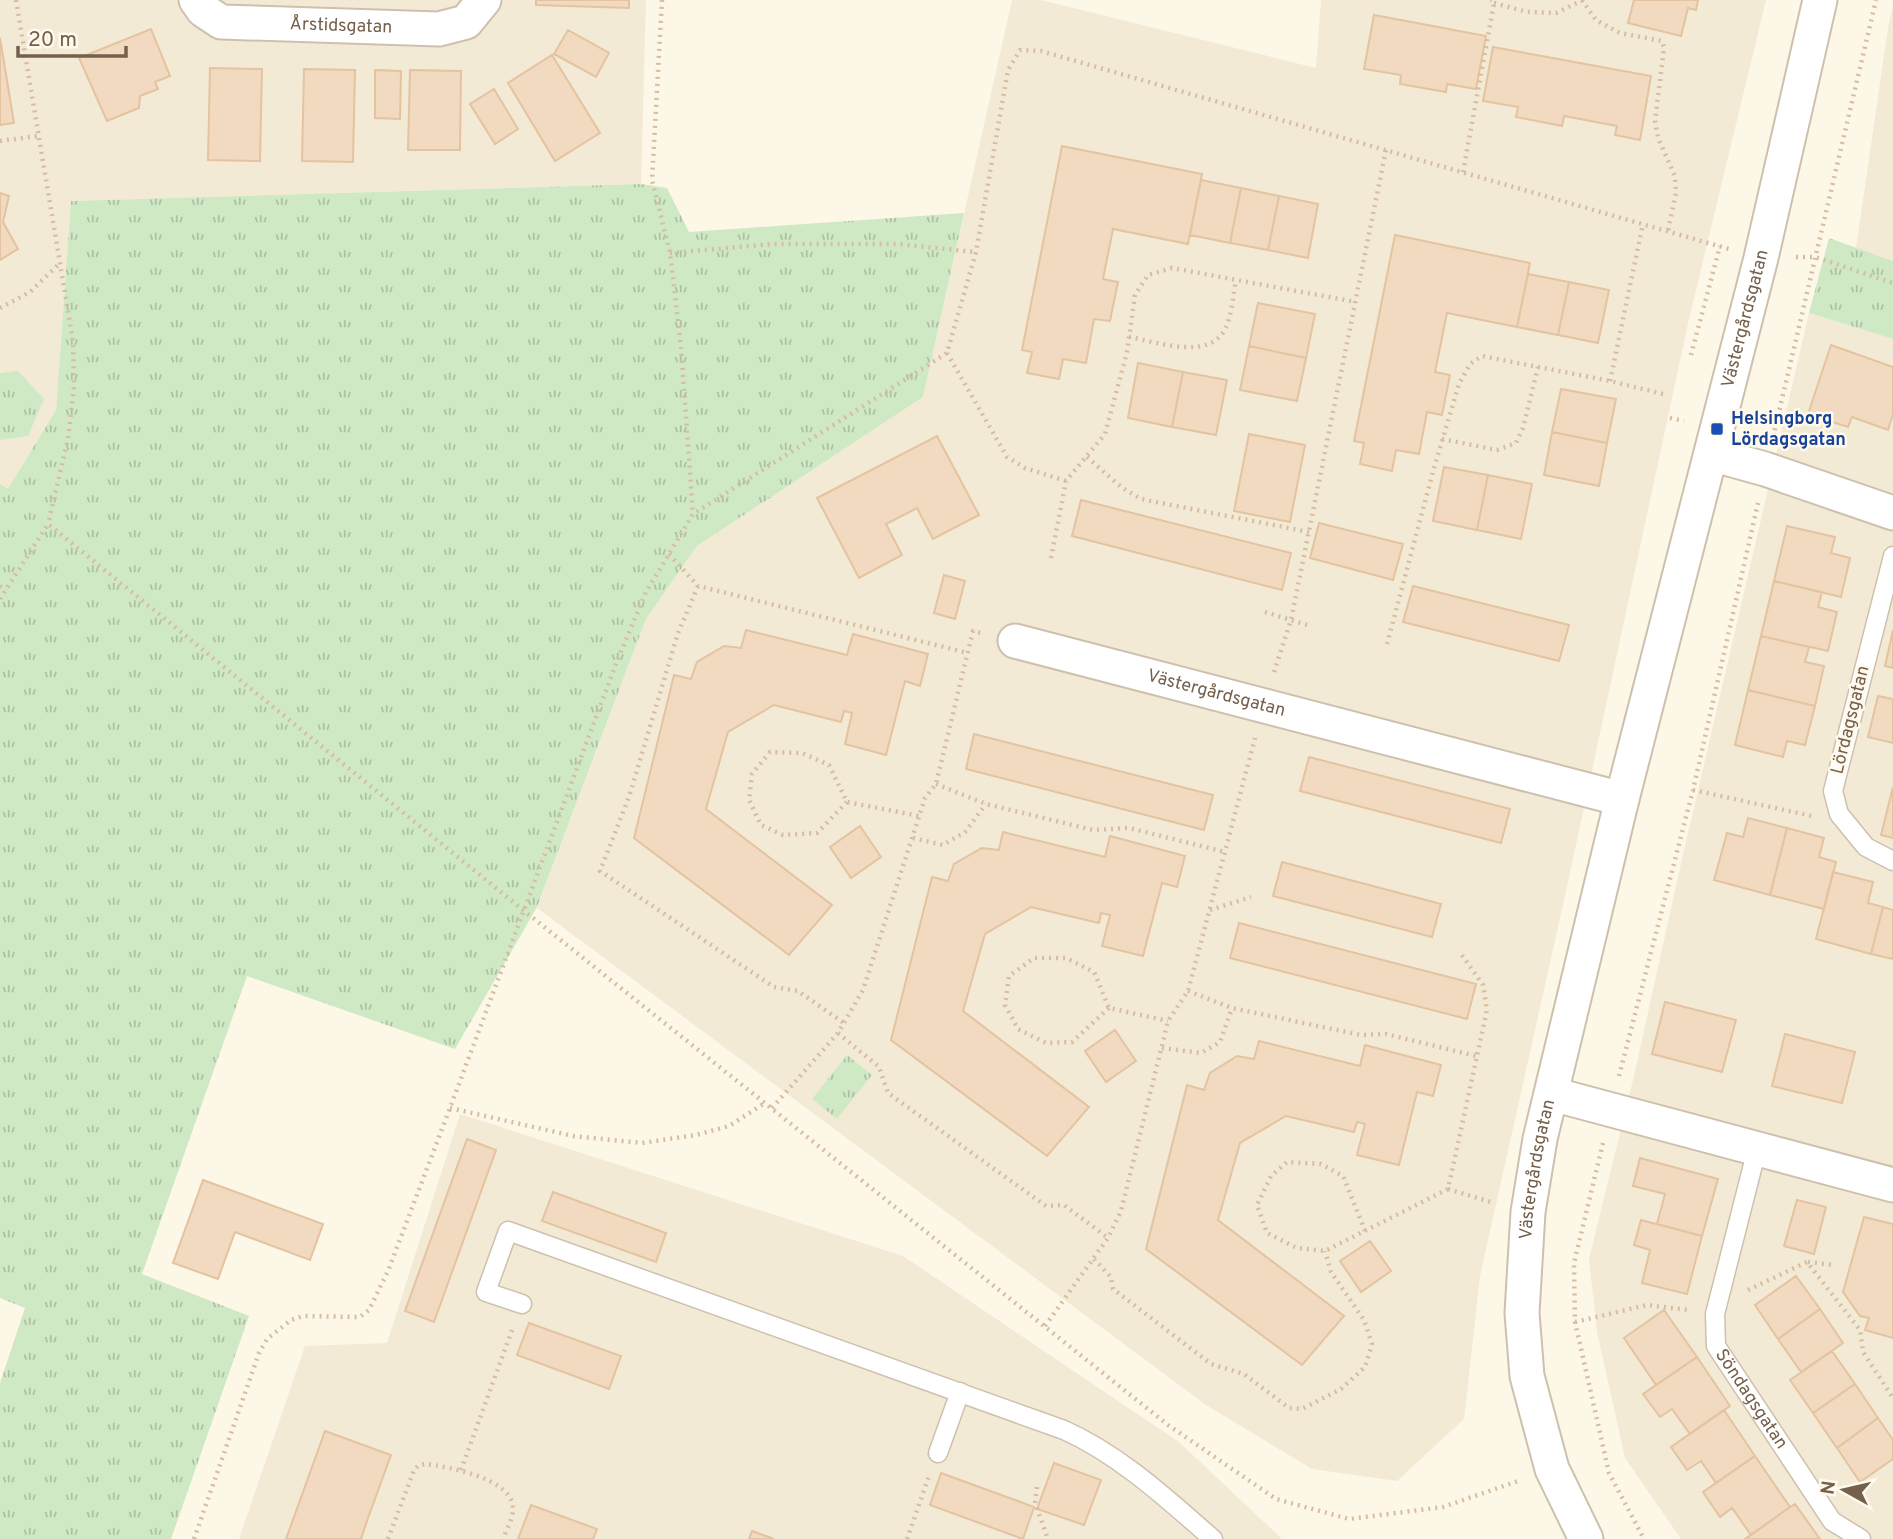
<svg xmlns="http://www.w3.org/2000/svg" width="1893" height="1539" viewBox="0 0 1893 1539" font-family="Overpass,sans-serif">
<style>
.residential{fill:#f3ead5}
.grass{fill:url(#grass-tufts)}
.building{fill:#f1dabf;stroke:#e3c3a0;stroke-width:2}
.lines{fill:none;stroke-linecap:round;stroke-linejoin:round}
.lane-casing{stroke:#cec0ad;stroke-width:21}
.street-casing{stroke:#cec0ad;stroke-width:37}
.path{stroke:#d6bda2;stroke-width:4.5;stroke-dasharray:2 5;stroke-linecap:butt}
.lane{stroke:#fff;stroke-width:18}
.street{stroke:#fff;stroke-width:33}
.transit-dot{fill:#1a4fb4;stroke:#fffaed;stroke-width:2.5}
.labels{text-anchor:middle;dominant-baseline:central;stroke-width:5;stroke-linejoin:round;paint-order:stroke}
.street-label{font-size:18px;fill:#75604c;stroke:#fffaed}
.transit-label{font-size:18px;font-weight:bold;fill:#164399;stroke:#fffaed;text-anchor:start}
</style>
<defs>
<pattern id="grass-tufts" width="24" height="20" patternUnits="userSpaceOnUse" patternTransform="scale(1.75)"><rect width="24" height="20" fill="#cfe9c5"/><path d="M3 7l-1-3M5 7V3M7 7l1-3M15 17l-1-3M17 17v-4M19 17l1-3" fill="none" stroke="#adc0a2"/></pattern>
</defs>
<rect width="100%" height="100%" fill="#fcf7e7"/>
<path class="residential" d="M0,0h646l-5,184 -570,17 -15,209 -48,80 -8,-6z
M1012,0h29l275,68 5,-68h445l-77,319 -124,577 -85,380 -16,143 -67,62 -85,-12 -106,-64 -669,-497 109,-289 51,-73 226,-149z
M1893,6v255l-37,-13 32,-220z
M1809,313l84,26v1200h-212l-56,-81 -28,-126 -8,-73 45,-183 48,-217z
M460,1114l443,142 276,186 103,97h-1043l66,-193 82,-3z"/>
<path class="grass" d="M641,184l26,4 22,44 275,-19 -41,184 -226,149 -51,73 -109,288 -82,142 -208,-73 -105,298 107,42 -78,223h-171v-156l25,-75 -25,-10v-814l8,5 48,-79 15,-209z
M1829,238l64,23v78l-84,-26z
M18,371l26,28 -16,37 -28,4v-67z
M847,1055l25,20 -35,44 -25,-20z"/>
<path class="building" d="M536,0h93v8l-93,-3z
M1634,0h64l-2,10 -8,-2 -7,28 -53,-13z
M1374,15l112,21 -10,53 -29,-5 -1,8 -46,-8 1,-9 -37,-6z
M151,29l19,47 -15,6 3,7 -18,7 -1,12 -32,13 -28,-63z
M568,30l41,23 -13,24 -42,-23z
M0,38l14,85 -14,2z
M1493,47l158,29 -11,64 -25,-5 2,-9 -53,-10 -2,10 -46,-9 2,-10 -35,-6z
M552,55l48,78 -45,28 -47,-78z
M210,68l52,1 -2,92 -52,-1z
M304,69l51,1 -2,92 -51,-1z
M375,70l26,1 -1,48 -25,-1z
M410,70l51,1 -1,79h-52z
M494,89l24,40 -23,15 -25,-40z
M1062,146l140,28 -14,70 -75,-15 -10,50 15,3 -8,39 -16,-2 -8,44 -23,-4 -4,20 -32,-6 5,-21 -10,-2z
M1201,180l40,8 -11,55 -40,-8z
M1241,188l38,8 -11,54 -38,-7z
M0,193l9,3 -6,26 15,27 -18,11z
M1279,196l39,8 -10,54 -40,-8z
M1395,235l135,28 -13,64 -70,-14 -12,59 15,3 -8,40 -15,-3 -8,42 -23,-4 -4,21 -32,-7 4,-21 -10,-2z
M1528,274l41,8 -11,53 -41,-8z
M1569,282l40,8 -11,53 -40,-8z
M1258,303l57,11 -9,44 -57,-12z
M1831,345l62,22v47l-5,16 -36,-13 -4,10 -40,-13z
M1249,346l57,12 -9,43 -57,-11z
M1138,363l45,9 -11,55 -44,-9z
M1183,372l44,8 -11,55 -44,-8z
M1561,389l55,10 -9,44 -55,-11z
M1552,432l55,11 -8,43 -55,-11z
M1249,434l56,11 -15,77 -56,-11z
M937,436l42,79 -46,24 -16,-31 -31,16 16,31 -43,23 -42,-80z
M1444,467l44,8 -11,55 -44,-9z
M1488,475l44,9 -11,55 -44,-9z
M1081,500l210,53 -9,37 -210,-54z
M1319,523l84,21 -10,36 -83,-22z
M1787,526l48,11 -4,16 19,5 -9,39 -67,-16z
M944,575l21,6 -10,38 -21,-6z
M1774,581l48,11 -4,15 19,5 -9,39 -67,-15z
M1413,586l156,39 -10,36 -156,-39z
M746,630l101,25 6,-21 75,20 -8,32 -15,-5 -19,74 -41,-11 7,-31 -8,-2 -3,11 -67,-17 -46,27 -22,77 126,96 -43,50 -155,-117 40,-163 17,4 6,-17 27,-16 17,2z
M1893,630v38l-8,-2z
M1761,636l48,11 -4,15 19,4 -9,40 -67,-16z
M1748,690l67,16 -10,39 -18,-4 -4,16 -48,-12z
M1878,696l15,3v44l-25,-6z
M974,734l239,61 -9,35 -238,-61z
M1309,757l201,52 -9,34 -201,-52z
M1893,787v51l-12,-3z
M1748,818l39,10 -17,67 -56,-15 13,-47 16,4z
M860,826l21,31 -30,21 -21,-31z
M1787,828l37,10 -5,19 17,5 -12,47 -54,-14z
M1003,832l102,25 5,-21 75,20 -8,31 -15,-4 -19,73 -41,-10 8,-31 -9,-2 -2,10 -68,-16 -46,27 -22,77 126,96 -42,49 -156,-116 41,-163 16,4 6,-17 28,-16 17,2z
M1282,862l159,42 -9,33 -159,-41z
M1833,872l40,10 -5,21 15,4 -12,47 -55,-15z
M1883,907l10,3v49l-22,-5z
M1239,923l237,61 -9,35 -237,-61z
M1665,1002l71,18 -14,52 -70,-18z
M1115,1030l21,31 -30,21 -21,-31z
M1785,1034l70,18 -13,51 -70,-17z
M1259,1041l101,25 5,-21 76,20 -8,31 -16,-4 -18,73 -42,-10 8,-31 -8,-2 -3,10 -68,-16 -46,27 -22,77 126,96 -42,49 -156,-116 41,-164 17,5 6,-17 27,-17 17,3z
M467,1139l29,11 -62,172 -29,-11z
M1640,1158l78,21 -16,57 -45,-12 8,-30 -32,-8z
M203,1180l120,44 -13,36 -75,-28 -17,47 -45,-16z
M553,1192l113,41 -10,29 -114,-41z
M1797,1200l29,7 -12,47 -30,-8z
M1864,1217l29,7v114l-28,-8 4,-12 -9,-2 -17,-24z
M1641,1220l61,16 -15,58 -45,-11 8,-33 -16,-5z
M1370,1241l21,30 -30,21 -21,-31z
M1796,1276l24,33 -42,30 -23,-34z
M1820,1309l23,34 -42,29 -23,-33z
M1664,1310l33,47 -41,28 -32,-47z
M529,1323l92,33 -12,33 -92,-34z
M1832,1351l23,33 -42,29 -23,-33z
M1697,1357l33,49 -40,28 -18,-25 -12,8 -17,-23z
M1855,1384l23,34 -41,30 -24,-35z
M1724,1410l31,46 -39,27 -15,-22 -14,9 -16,-23z
M1878,1418l15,22v19l-33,23 -23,-34z
M325,1431l66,24 -23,63 -7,21h-75z
M1755,1456l35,51 -39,28 -19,-27 -12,9 -17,-25z
M1054,1463l47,17 -17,45 -47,-16z
M941,1473l93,34 -11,32 -93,-34z
M1795,1504l25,35h-75l45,-32z
M531,1505l66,24 -4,10h-75z
M752,1531l22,8h-25z"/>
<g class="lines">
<defs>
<g id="lane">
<path d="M1893,556l-60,235 6,23 27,33 27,14"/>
<path id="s1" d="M1757,1149l-42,165 1,32 116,175 29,18"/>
<path d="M522,1304l-36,-12 22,-61 556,199c56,25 103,69 149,109"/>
<path d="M938,1453l22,-61"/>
</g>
<g id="street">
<path id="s2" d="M196,0l7,10 18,12 218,7 27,-7 18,-22"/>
<path d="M1711,454l54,15 128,44"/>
<path id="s3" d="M1015,641l607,158"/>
<path d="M1552,1094l341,91"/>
<path id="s4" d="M1586,1539l-34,-70 -25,-93 -5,-63 6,-101 12,-73 82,-340 139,-541 59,-258"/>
</g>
</defs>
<use href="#lane" class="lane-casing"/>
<use href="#street" class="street-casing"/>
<path class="path" d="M16,0l57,341 1,46 -6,52 -20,85
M662,0l-10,180 18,73 11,94 12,167
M1582,0l14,20 24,13 42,8 2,7 -9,73 3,17 17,38 1,17 -8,38
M1494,3l33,9 29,1 27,-13
M0,141l38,-5
M1463,172l31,-169 -3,-3
M670,253l102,-9h125l79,8
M1796,257h19l78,26
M0,308l30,-16 29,-28
M1129,337c28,5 80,24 96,-8 7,-13 8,-34 11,-49
M947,353l60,104 18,11 41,13
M1691,355l29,-109
M1610,381l33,-157
M1670,418l14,3
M1773,437l103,-437
M1442,439l55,11 19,-7 7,-15 15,-61
M1087,457l34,30 20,12 168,33
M669,554l29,32 270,67
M1051,558l15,-77 39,-47 22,-82 8,-57 13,-20 24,-7 184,34
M0,586l6,4
M698,586l-20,47 -49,164 -29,74 174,116 24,4 46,32
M0,599l48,-75 475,386 645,515 108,74 73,20 94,-12 78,-27
M1265,612l42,13
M1387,644l47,-176 25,-84 11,-20 12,-8 128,25 53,13
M1274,672l17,-52 95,-470
M936,784l50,20 107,26 36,-2 96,24
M1693,790l119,26
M847,802l-30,31 -34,2 -22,-10 -12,-25 3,-26 18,-22 32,1 27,12 18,37 72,14
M913,838l30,7 22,-13 21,-28
M1210,910l41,-13
M1188,991l44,17 129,27 25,-1 90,22
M1109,1008l-37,34 -26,1 -28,-14 -13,-24 4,-29 25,-18h32l28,14 15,36 59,13
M838,1033l41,34 9,26 158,113 18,-1 44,33
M1162,1048l39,5 19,-11 12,-34
M1619,1076l74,-286 65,-287
M450,1108l123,28 69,7 54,-8 33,-9 36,-23
M772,1108l66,-75 25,-43 62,-192 11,-14 37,-153 11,3
M1603,1143l-29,120 1,59 34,151 35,66
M1448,1189l46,14
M1365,1231l-22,-55 -22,-12 -34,-2 -16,14 -14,29 10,28 30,15 28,3 123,-62 39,-179 -4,-25 -24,-34
M1094,1259l17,18 2,12 98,75 33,10 45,34 13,1 39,-20 24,-22 7,-23 -8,-24 -33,-48 -6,-21
M1808,1262l25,3
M1748,1290l59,-28 53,68 3,22 30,46
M1575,1322l72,-17 41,5
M1045,1326l63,-88 13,-27 47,-190 20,-30 67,-253
M461,1470l51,-140
M1037,1487l-2,16 13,36
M194,1539l65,-186 8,-14 24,-19 12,-4 57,1 9,-7 19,-39 62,-163 167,-447 29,-69 47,-78 254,-161 29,-101 32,-182 12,-20 21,1 688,198
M388,1539l26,-69 5,-5 7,-1c22,3 85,14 87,43 1,10 -7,23 -10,32
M907,1539l22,-63"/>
<use href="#lane" class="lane"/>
<use href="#street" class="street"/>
</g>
<rect class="transit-dot" x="1710" y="422" width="14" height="14" rx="3.5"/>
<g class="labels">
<g class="street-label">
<text stroke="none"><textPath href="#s2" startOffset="154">Årstidsgatan</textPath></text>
<text stroke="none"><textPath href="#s4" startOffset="1258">Västergårdsgatan</textPath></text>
<text stroke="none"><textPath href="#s3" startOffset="208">Västergårdsgatan</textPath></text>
<text transform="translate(1851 720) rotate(-76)">Lördagsgatan</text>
<text stroke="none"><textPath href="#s4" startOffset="382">Västergårdsgatan</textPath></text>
<text stroke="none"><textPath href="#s1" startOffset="266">Söndagsgatan</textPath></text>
</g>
<g class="transit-label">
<text x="1731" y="419">Helsingborg<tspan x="1731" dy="21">Lördagsgatan</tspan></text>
</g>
</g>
<g transform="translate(1844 1490) rotate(278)" stroke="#fffaed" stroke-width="5" paint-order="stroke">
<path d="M0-5L12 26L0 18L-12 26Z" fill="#75604c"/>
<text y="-10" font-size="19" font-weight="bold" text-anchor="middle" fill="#75604c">N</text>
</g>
<path d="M18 46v10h108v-10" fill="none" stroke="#75604c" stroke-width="3.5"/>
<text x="28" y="46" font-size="21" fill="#75604c" stroke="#fffaed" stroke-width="5" paint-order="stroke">20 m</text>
</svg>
